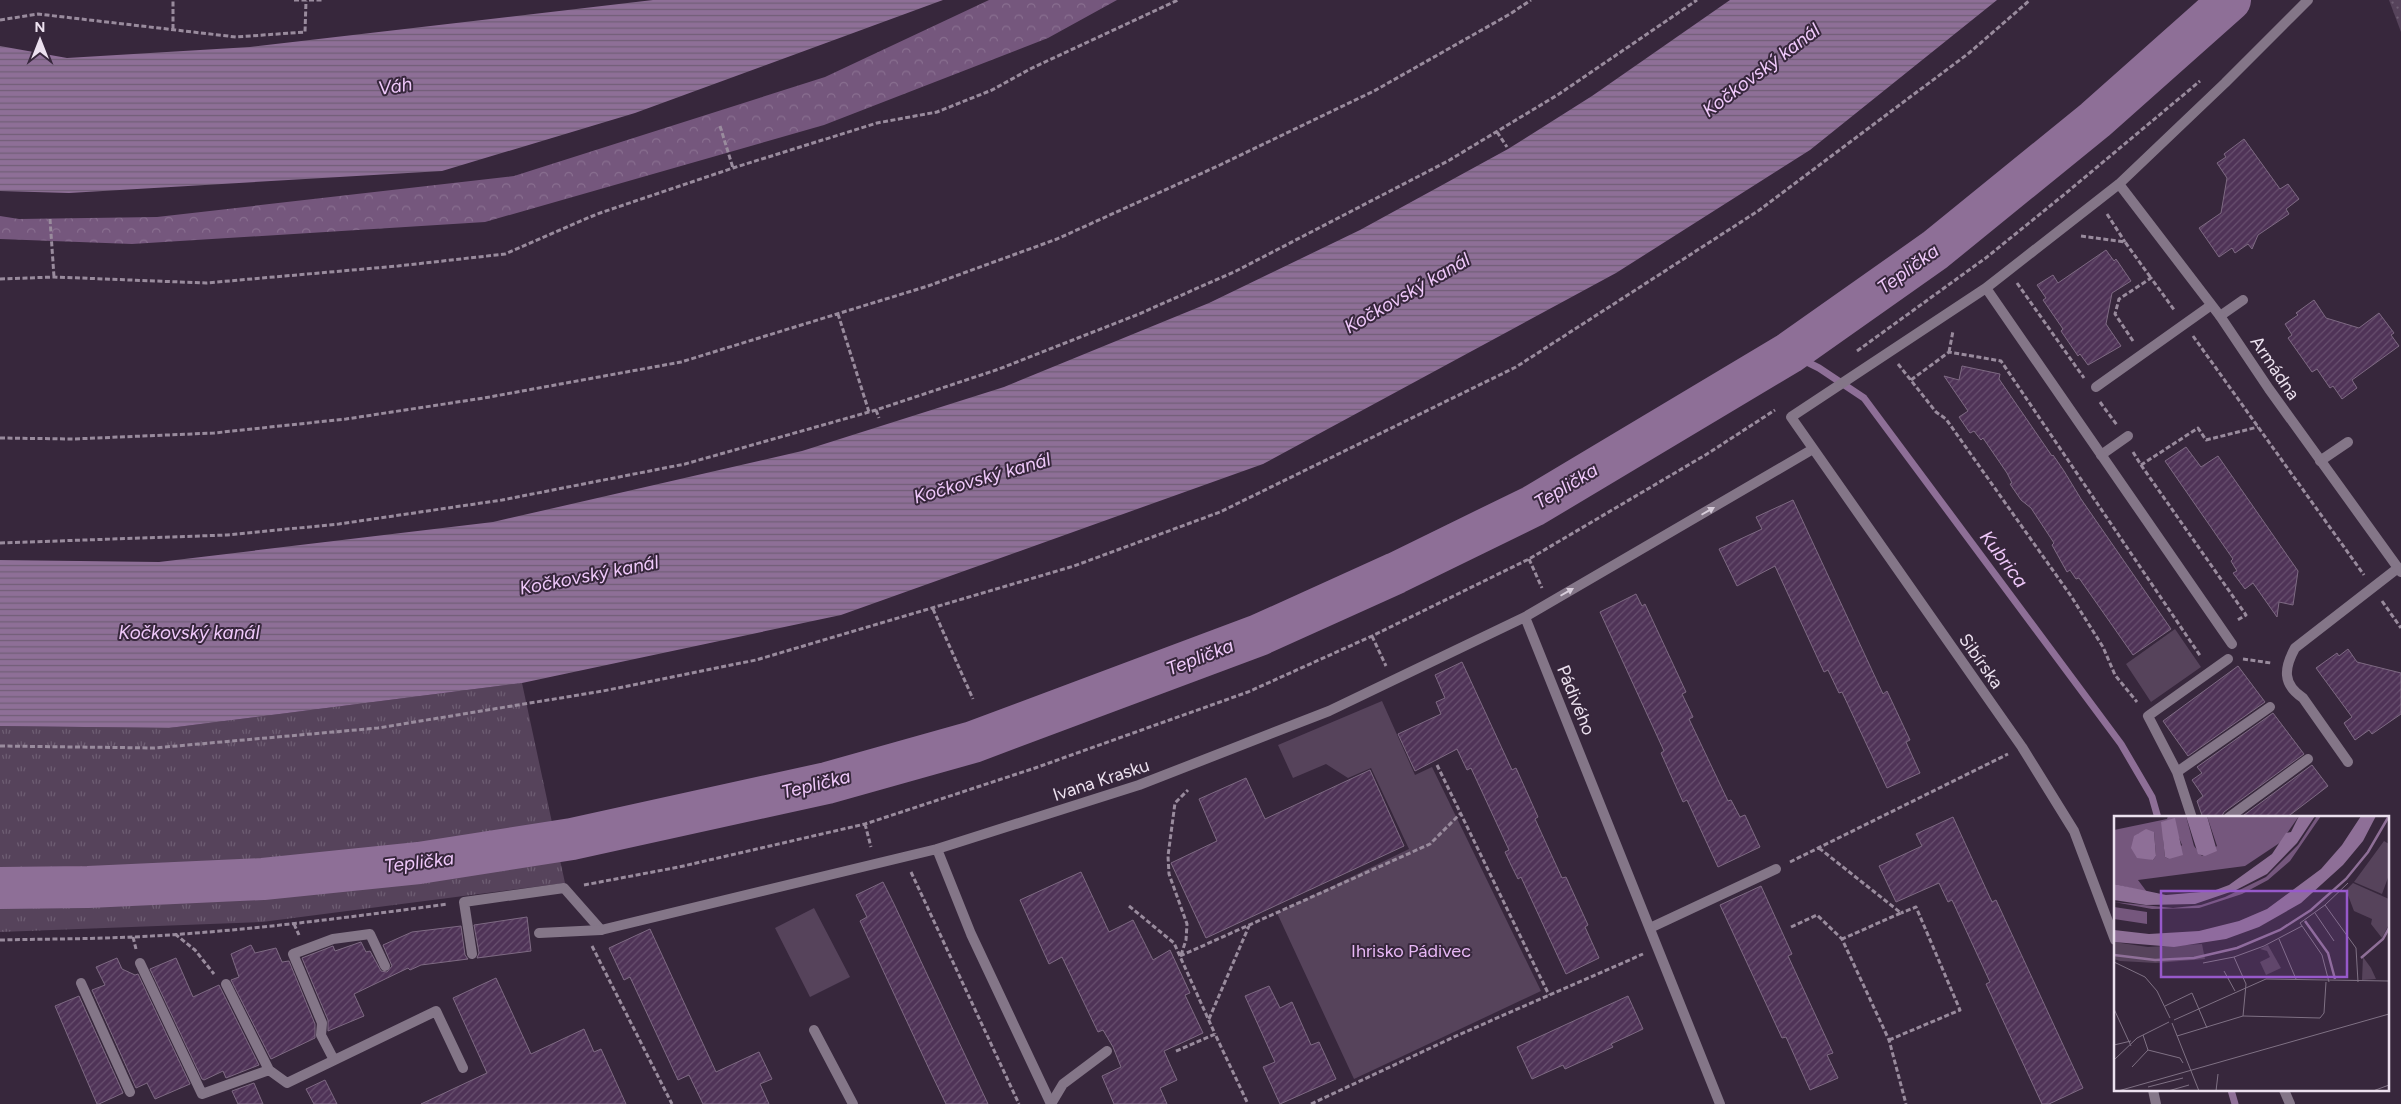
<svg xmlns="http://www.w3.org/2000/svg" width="2401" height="1104" viewBox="0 0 2401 1104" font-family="Figtree,sans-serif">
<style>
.grass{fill:url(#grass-tufts)}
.forest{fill:url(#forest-crowns)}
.park{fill:#56435b}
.garden{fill:url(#garden-dots)}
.water{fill:url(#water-rules)}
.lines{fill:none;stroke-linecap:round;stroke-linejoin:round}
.stream{stroke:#8e6f97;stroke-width:7}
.river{stroke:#8e6f97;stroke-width:42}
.building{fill:url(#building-hatch);stroke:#7e6a83}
.path{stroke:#998b9d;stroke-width:3;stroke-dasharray:5 2.5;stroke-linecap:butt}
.service{stroke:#847688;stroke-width:10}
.minor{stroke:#847688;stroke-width:10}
.oneway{fill:#d7ccda}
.labels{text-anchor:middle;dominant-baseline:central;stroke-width:4;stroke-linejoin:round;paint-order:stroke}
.street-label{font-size:18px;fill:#ece1ef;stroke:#37273c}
.park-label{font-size:18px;fill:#e8b8f6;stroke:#37273c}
.water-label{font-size:19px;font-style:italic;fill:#f0c9fb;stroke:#37273c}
.inset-river{fill:none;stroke:#8e6f97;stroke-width:2.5}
.inset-road{fill:none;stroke:#7f7184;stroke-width:1}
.view{fill:#9759cb;fill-opacity:0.15;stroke:#9759cb;stroke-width:2.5}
.inset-edge{fill:none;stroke:#ece1ef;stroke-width:2.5}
</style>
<defs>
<pattern id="grass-tufts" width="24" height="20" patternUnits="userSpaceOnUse" patternTransform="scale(1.25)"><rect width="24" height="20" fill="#56435b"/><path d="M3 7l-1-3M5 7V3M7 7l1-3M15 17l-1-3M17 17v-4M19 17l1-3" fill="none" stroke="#6e5e73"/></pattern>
<pattern id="forest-crowns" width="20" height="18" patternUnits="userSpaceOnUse" patternTransform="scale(1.25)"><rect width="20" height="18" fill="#75577d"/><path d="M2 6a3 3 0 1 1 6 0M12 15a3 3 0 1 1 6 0" fill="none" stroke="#896f90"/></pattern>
<pattern id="garden-dots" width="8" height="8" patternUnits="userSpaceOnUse" patternTransform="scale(1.25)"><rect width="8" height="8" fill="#56435b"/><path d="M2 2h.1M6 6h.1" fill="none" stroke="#6e5e73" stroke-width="1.8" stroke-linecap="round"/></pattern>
<pattern id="water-rules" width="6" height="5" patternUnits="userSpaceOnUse" patternTransform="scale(1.25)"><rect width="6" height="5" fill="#8e6f97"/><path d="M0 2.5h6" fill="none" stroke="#725e77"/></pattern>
<pattern id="building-hatch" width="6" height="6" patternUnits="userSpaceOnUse" patternTransform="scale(1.25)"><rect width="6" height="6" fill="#4f3357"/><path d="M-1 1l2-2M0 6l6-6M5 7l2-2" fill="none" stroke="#68506f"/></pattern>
</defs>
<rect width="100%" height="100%" fill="#37273c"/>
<path class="grass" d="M522,683l43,200 -303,39 -262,10v-206l169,2z"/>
<path class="forest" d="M989,0h128l-69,38 -224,87 -339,97 -353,22 -132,-5v-23l19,3 138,-2 357,-41 311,-99z"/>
<path class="park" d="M2175,629l26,38 -50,35 -25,-38z
M1382,701l33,74 17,-8 109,224 -187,88 -77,-166 132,-64 -38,-81 -23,10 -22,-14 -33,14 -15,-33z
M814,908l36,69 -40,20 -35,-69z"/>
<path class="garden" d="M2389,0h12v32z"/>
<path class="water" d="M653,0h290l-308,113 -193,58 -373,22 -69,-2v-145l67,12 183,-11z
M1730,0h267l-187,150 -194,123 -353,191 -422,151 -319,68 -353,45 -169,-2v-166l159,2 334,-40 309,-71 202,-64 205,-84 151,-73 148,-81 84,-53z"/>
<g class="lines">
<path class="stream" d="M1789,353l30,15 45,30 257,346 31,53 6,21
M2231,1090l4,14"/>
<path class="river" d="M0,888l88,-1 175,-8 156,-16 153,-24 255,-56 146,-41 286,-107 137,-62 137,-67 256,-153 146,-103 160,-130 135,-120"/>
</g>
<path class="building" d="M2244,139l36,50 8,-5 11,15 -13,10 3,5 -31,21 -6,14 -4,-5 -13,9 -3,-5 -13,9 -20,-29 22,-15 6,-35 -10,-15 9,-6 -2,-3z
M2106,250l8,11 2,-2 15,22 -19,12 -6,31 15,22 -33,19 -8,-11 -2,2 -17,-25 2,-2 -20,-29 3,-2 -9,-13 16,-10 5,8z
M2314,300l12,18 33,10 20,-15 15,20 -3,2 8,11 -47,34 5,8 -15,11 -9,-13 -3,2 -13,-19 -5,3 -24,-34 4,-3 -7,-11 13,-9 -2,-2z
M1962,366l38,8 -1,5 53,77 1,-1 11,16 17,28 90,130 -38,26 -54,-77 -3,1 -6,-9 -3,2 -15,-27 2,-2 -23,-35 -10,-8 -11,-16 2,-1 -5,-10 -24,-35 -2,2 -7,-9 -4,2 -11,-16 9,-6 -24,-35 15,4z
M2186,447l15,20 17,-11 80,115 -5,34 -14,-3 -2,15 -24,-34 -8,6 -12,-16 4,-2 -6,-10 2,-2 -68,-98z
M1793,500l90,194 4,-3 23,49 -4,2 14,31 -33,15 -45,-96 -3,1 -11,-23 -4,2 -49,-106 -38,20 -18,-37 43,-20 -6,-12z
M1636,594l6,12 3,-2 41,88 -4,2 11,23 -4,2 39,82 3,-1 9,17 5,-2 15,32 -42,20 -31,-67 -4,2 -22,-49 3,-2 -64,-139z
M2348,649l9,13 44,11v41l-29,20 -3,-4 -14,10 -11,-17 8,-6 -36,-49 21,-15 2,3z
M1462,662l50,108 4,-2 22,49 -3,2 27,59 4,-1 22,48 -3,2 14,31 -33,16 -45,-97 -3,2 -7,-14 -6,-13 4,-2 -38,-82 -4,2 -10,-21 -42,22 -17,-37 43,-20 -5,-12 9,-4 -10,-23z
M2238,666l27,36 -77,54 -25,-35z
M2273,713l31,41 -80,58 -3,6h-18l-6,-17 6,-5 -11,-16 10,-7 -5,-6z
M2312,765l16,21 -42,32h-46z
M1370,770l34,76 -198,92 -35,-75 46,-22 -18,-42 47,-21 19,41z
M1953,817l39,85 4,-2 87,188 -34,16h-7l-56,-120 4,-2 -38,-82 -4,2 -9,-19 -43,19 -17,-36 43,-20 -6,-12z
M1081,872l28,60 24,-12 20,40 17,-10 20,43 -5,2 18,38 -39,18 13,29 -17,8 7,16h-53l-12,-28 19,-9 -8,-20 -10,-17 -5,2 -36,-75 -13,7 -29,-64z
M883,882l11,22 94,200h-42l-15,-31 -71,-152 7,-4 -11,-22z
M1761,886l31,68 -4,2 45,97 -6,2 11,23 -28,12 -24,-53 -4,1 -62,-133z
M527,917l4,34 -54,7 2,-5 -5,-28z
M461,926l4,29 3,4 -47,6 -11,5 -2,-2 -54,26 10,22 -36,15v-11l-26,-62 31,-12 2,5 26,-9 5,10 4,-1 11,20 6,1 5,-6 -9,-21 29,-13z
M650,929l66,143 43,-20 13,27 -12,5 9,20h-66l-14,-29 -11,5 -48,-103 -6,3 -15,-32z
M251,945l4,8 21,-5 6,14 7,-1 26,63v14l-44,21 -40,-79 8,-3 -8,-23z
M117,958l5,11 13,6 3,-1 52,110 -35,15 -8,-16 -11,5 -44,-98 13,-5 -9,-18z
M176,958l17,39 26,-12 40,80 -33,13 -3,-7 -19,9 -2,-1 -52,-110z
M496,978l35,76 53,-25 10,23 7,-3 25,55h-205l66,-31 -34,-75z
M1269,986l11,22 12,-6 19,43 8,-3 17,37 -56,25 -17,-37 12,-5 -30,-66z
M79,996l44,97 -24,11h-2l-42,-98z
M1628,996l15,33 -32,15 2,3 -48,22 -2,-4 -31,14 -15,-32z
M325,1080l12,24h-23l-8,-15z
M254,1083l9,21h-25l-6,-13z"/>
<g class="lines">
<path class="path" d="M294,0h29
M0,20l38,-6 198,23 69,-5 1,-31
M173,29v-29
M720,126l13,42
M1497,132l10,15
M2107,214l18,28
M50,219l4,58
M2081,236l44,6 26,36
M0,279l54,-2 152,6 192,-17 107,-12 92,-40 136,-46 144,-45 60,-11 55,-22 40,-22 146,-68
M2017,283l67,95
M838,314l31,98
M2193,336l171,239
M2133,341l-18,-27 4,-15 32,-21 24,33
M1857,351l130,-94 79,-64 134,-112
M1949,352l4,-21
M1898,364l38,48 10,7 125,177 32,51 12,28 22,27
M1911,380l38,-28 52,9 200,296
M2100,402l17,23
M876,410l3,8
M0,438l73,1 141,-6 132,-14 138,-21 197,-36 247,-76 129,-47 163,-74 154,-74 136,-77 21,-14
M2133,452l8,13 57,-37 8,12 52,-13
M2141,465l105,150 -10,6
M0,543l227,-8 112,-11 163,-24 183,-36 191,-54 123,-41 140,-55 97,-43 212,-110 111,-67 138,-94
M1529,559l13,29
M2382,601l19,27
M933,609l40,90
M1372,636l14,30
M2243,659l28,4
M0,746l154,2 224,-20 225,-37 153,-31 318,-94 146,-54 296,-145 242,-156 211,-158 61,-53
M1437,765l112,230
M865,824l6,23
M1819,848l82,65 -59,26
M1790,862l218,-108
M911,872l108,232
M584,885l95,-18 186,-43 170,-56 213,-76 124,-56 157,-77 178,-105 68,-44
M1129,906l45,37 41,91
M294,924l5,11
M1791,927l26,-12 25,24 47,101 17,64
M175,934l20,16 19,24
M133,937l3,12
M0,940c44,-1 89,-1 133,-3 106,-5 210,-19 315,-33
M592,946l80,158
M1181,955l5,-15 1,-16 -18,-50 -1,-18 7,-53 13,-13
M1180,956l250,-112 30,-30
M1209,1019l40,-93
M1889,1040l71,-30 -44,-103 -15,6
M1176,1051l39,-17 33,70
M1311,1104l145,-68 187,-82"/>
<path class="service" d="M2220,316l23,-16
M2101,455l27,-19
M2320,461l28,-19
M2348,762l-45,-64c-21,-14 -19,-30 -8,-50l103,-80
M2177,772l93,-65
M2192,818l-15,-46 -29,-56 80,-57
M2228,818l80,-59
M1650,928l126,-59
M472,954l-8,-52 100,-14 37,42
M140,963l62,131 67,-24
M81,983l49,109
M226,984l43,86 18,13 149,-72 27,57
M334,1060l-13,-25 1,-12 -29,-69 40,-15 37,-5 15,32
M2284,1090l6,14
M1051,1104l12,-20 44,-33"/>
<path class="minor" d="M2119,184l101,132 49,73 132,183
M1986,288l246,356
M2096,387l114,-81
M1525,617l195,487
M539,933l62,-3 336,-81
M2115,940l-41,-109 -52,-84 -231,-330 195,-129 133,-104 106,-101 83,-83
M814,1030l39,74
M2153,1090l3,14
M1051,1104l-80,-170 -34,-85 202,-64 190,-74 196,-94 288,-168"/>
</g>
<defs><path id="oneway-solid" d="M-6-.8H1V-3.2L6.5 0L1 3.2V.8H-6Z" transform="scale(1.25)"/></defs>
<g class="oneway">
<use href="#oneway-solid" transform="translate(1708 511) rotate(-30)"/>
<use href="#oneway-solid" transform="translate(1567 592) rotate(-30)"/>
</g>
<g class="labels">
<g class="street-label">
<text transform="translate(2275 368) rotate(56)">Armádna</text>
<text transform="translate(1981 661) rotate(55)">Sibírska</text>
<text transform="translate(1576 700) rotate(68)">Pádivého</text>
<text transform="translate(1101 780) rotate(-18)">Ivana Krasku</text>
</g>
<g class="park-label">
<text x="1411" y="951">Ihrisko Pádivec</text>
</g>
<g class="water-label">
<text transform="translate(1761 70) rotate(-37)">Kočkovský kanál</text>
<text transform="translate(395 86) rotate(-9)">Váh</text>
<text transform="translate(1908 269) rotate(-36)">Teplička</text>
<text transform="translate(1407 293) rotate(-30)">Kočkovský kanál</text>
<text transform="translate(982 478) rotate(-16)">Kočkovský kanál</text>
<text transform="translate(1566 486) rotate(-31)">Teplička</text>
<text transform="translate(2004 559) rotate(53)">Kubrica</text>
<text transform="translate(589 575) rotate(-11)">Kočkovský kanál</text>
<text x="189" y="632">Kočkovský kanál</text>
<text transform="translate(1200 657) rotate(-21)">Teplička</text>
<text transform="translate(816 784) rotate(-14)">Teplička</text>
<text transform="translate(419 862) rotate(-7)">Teplička</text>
</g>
</g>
<g transform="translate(2114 816)">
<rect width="275" height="275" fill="#37273c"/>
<path d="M0,126l34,5 54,-3 3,15 -49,4 -36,-2 -6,-2z" fill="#56435b"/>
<path d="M54,0h18l8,30 8,10 15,-10 -10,-30h92l-18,26 -36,24 -107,14 9,12 -33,-8v-54l53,-11zM62,15l6,14 -13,14 -4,-2 -2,-19zM40,16l2,24 -3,4 -17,-7 -4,-8 7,-12zM203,0h4l-31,45 -22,19 -26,14 -43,14 -47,1 -38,-7 59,6 28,-3 24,-8 41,-20 32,-32zM0,91l33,5v12l-33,-5z" fill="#75577d" fill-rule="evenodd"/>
<path d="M154,129l13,23 -15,7 -6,-13 10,-5 -3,-6 -7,-2z" fill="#56435b"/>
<path d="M270,25l5,3v31l-7,19 -28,-12zM239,67l36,16v25l-7,14 -11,-14 1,-5 -18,-8 -8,-21zM249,141l8,11 5,11 -14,1z" fill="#56435b"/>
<path d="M72,0h21l10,35 -12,5 -7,-2zM185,0h16l-18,27 -30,31 -31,16 -41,14 -49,1 -32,-5v-16l52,11 47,-4 16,-6 43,-31 14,-21 5,-1zM247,0h15l-13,25 -20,24 -42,38 -42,24 -33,12 -52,8 -60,-5v-12l35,4 50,-3 40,-10 28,-12 54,-40 21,-24zM61,2l8,37 -14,4 -4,-2 -4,-35zM32,13l8,3 2,24 -3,4 -16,-2 -6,-10 3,-12z" fill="#8e6f97"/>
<path class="inset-river" d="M191,105l23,32 7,26M0,139l41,5 39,-2 43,-10 43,-18 31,-20 35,-31 22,-27 21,-36M247,142l22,-19 6,-11"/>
<path class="inset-road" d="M211,89l31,43 2,34M201,97l19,28M165,123l17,40M0,146l31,15 12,14 13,27M89,147l31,-6M110,155l11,20M215,166l-7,-27 -22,-32 25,-18 23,-22M51,190l27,-13 15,35M0,193l17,37M129,200l3,-32 -12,-27 30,-11 38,-20M60,204l92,-41 123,2M58,207l27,68M29,219l5,15 32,8 3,5M63,220l66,-20 77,2 4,-5 2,-31M0,229l17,-4M0,244l23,-22 32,-16M18,251l16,-17M34,271l35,-9M4,275l271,-77M54,275l21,-6M102,275l2,-17M259,275l16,-6"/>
<path class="view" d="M47,75h186v86h-186z"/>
<rect width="275" height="275" class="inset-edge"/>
</g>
<g transform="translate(40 40)" stroke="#37273c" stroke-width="4" paint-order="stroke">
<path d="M0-4L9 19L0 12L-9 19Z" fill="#ece1ef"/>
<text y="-8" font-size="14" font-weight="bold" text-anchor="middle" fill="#ece1ef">N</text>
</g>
</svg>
